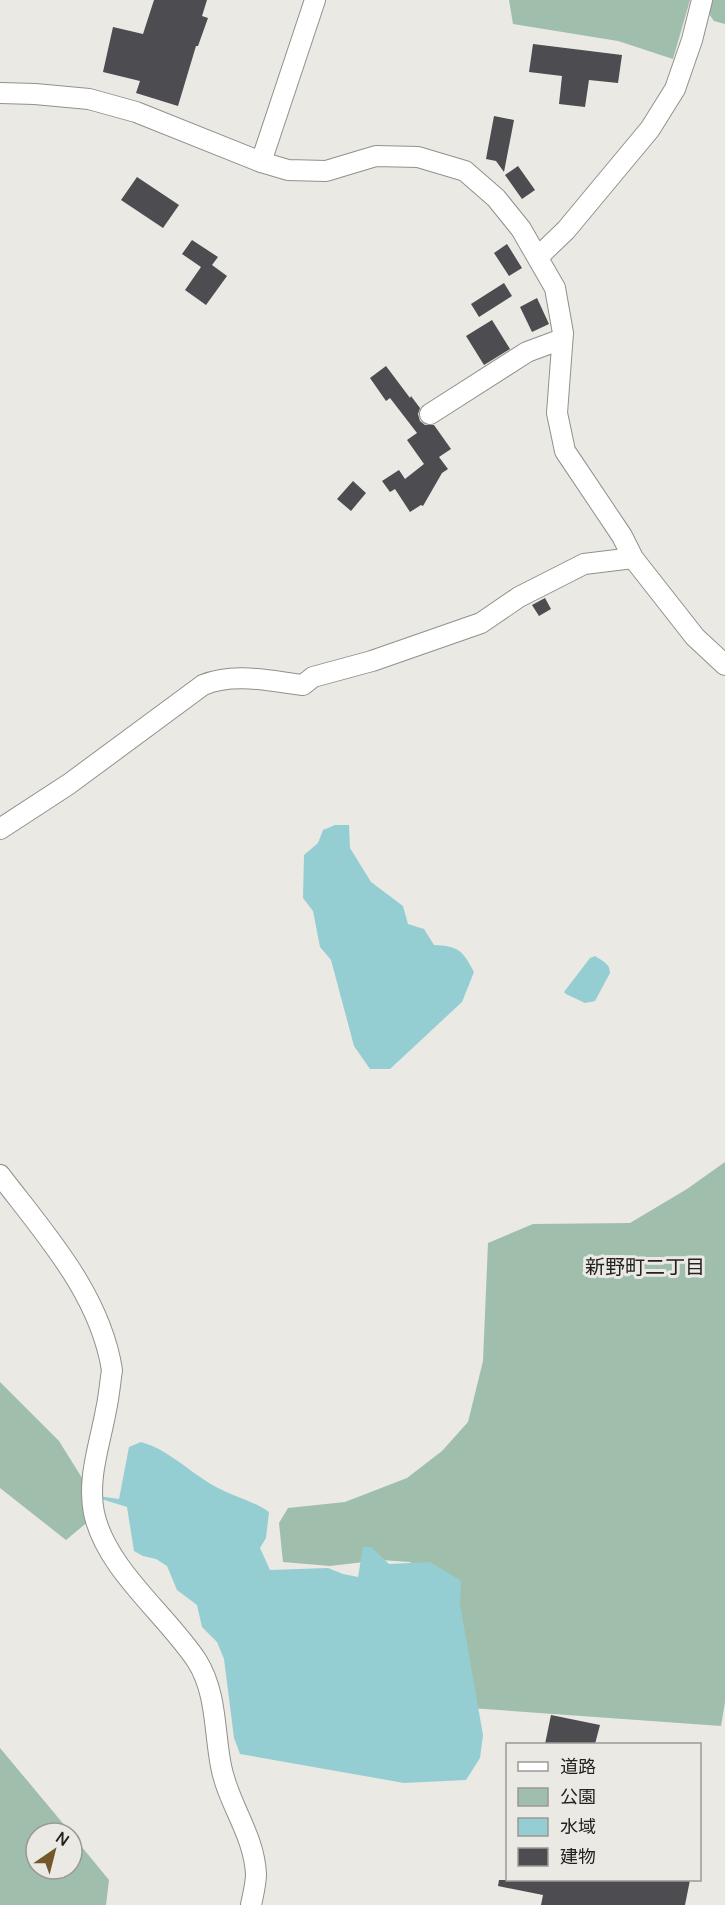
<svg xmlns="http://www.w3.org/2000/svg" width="725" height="1905" viewBox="0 0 725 1905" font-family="Manrope,'Noto Sans JP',sans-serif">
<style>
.green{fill:#a0beac}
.water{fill:#95ced2}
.building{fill:#4c4c51}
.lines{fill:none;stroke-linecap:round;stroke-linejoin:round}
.minor-casing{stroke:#92908b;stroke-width:22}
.minor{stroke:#fff;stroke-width:20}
.labels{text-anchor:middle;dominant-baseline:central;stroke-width:6;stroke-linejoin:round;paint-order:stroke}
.neighbourhood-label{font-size:20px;fill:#232220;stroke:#eae9e3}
</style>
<rect width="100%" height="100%" fill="#eae9e3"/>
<path class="green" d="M509,0h181l-17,59 -55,-18 -105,-17z
M710,0h15v24l-11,-3 -7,-10z
M725,1162v540l-4,24 -251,-18 -44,-130 -16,-16 -29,-2 -51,6 -47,-4 -4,-39 9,-15 57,-6 62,-24 35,-27 26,-29 15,-61 5,-118 45,-19 97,-1 57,-34z
M0,1382l59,59 43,69 -36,30 -66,-52z
M0,1748l71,85h-35v36h36v-34l37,45 -3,25h-106z"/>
<path class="water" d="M335,825h14l1,23 21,34 32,24 5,18 16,5 10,16c25,1 29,6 40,27l-12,30 -72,67h-20l-16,-23 -23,-86 -11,-13 -7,-36 -10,-13 1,-43 14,-12 5,-13z
M595,956c7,5 15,7 15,17l-15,28 -10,2 -19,-9 -2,-2 26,-34z
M141,1442c29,8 50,32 77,46 17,9 35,13 51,24l-3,26 -6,10 10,22 58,-2 15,6 15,3 5,-30h8l18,17 41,-2 31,19 -1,23 23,131 -3,23 -14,22 -62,3 -164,-29 -6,-16 -10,-79 -7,-17 -15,-15 -5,-22 -20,-15 -10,-24 -11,-7 -13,-3 -9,-5 -7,-44 -29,-9v-2l21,3 10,-52z"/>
<path class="building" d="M154,0h53l-5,16 6,2 -10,28h-2l-18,60 -42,-13 4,-12 -37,-9 10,-45 30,7z
M533,44l89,11 -4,28 -29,-3 -4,27 -26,-3 3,-28 -33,-4z
M494,116l20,4 -10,52 -8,-11 -10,-2z
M518,166l17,24 -13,9 -17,-24z
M137,177l42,28 -16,23 -42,-28z
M192,240l26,17 -6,8 15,11 -21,29 -21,-15 16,-23 -19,-13z
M507,244l15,24 -13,8 -15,-23z
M504,283l8,13 -33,21 -8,-13z
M537,298l12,26 -17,8 -12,-25z
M492,320l18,29 -26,16 -18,-29z
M386,366l24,32 1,-2 9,12 -2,6 2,7 5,4h9l17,24 -12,8 9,12 -6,4 -19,33 -2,-1 -11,7 -15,-23 -5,3 -8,-11 17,-11 6,9 19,-15 -17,-24 10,-7 -27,-35 -4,3 -16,-23z
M353,481l13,12 -15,18 -14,-12z
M545,598l6,11 -12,7 -7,-11z
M551,1715l49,10 -5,19h-50z
M499,1880h191l-5,25h-144l2,-10 -45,-9z"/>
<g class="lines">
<defs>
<path id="minor" d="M0,93l35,1 54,5 47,13 125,50 27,8 38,1 50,-15 42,1 47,14 31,27 25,31 34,59 8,45 -6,80 8,38 57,85 11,22 62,79 30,28
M261,162l54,-162
M538,257l28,-27 84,-101 25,-40 17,-49 10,-40
M430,414l97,-62 35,-13
M0,829l69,-45 134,-99c31,-13 67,-4 100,0l10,-8 59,-16 109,-38 38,-26 65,-33 49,-6
M0,1175c45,59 100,119 112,195 -2,13 -3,27 -6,40 -6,34 -19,68 -12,103 12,56 72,101 103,148 20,32 17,70 24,105 7,38 33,68 35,108 0,10 -3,21 -5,31"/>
</defs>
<use href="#minor" class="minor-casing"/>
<use href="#minor" class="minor"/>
</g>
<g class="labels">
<g class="neighbourhood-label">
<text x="645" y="1266">新野町二丁目</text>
</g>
</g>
<rect x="506" y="1743" width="195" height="138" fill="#eae9e3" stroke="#9a9995" stroke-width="1.5"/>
<rect x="518" y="1762" width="30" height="9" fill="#ffffff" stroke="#9a9995" stroke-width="1.5"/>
<text x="560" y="1773" font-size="18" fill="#232220">道路</text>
<rect x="518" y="1788" width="30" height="18" fill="#a0beac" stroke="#9a9995" stroke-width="1.5"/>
<text x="560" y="1803" font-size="18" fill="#232220">公園</text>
<rect x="518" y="1818" width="30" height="18" fill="#95ced2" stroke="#9a9995" stroke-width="1.5"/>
<text x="560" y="1833" font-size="18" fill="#232220">水域</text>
<rect x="518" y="1848" width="30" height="18" fill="#4c4c51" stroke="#9a9995" stroke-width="1.5"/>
<text x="560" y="1863" font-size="18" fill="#232220">建物</text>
<g transform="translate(54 1851) rotate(35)"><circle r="28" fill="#eae9e3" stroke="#9a9995" stroke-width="1.5"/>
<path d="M0-4.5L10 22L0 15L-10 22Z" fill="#72582a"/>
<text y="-9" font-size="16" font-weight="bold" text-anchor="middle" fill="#232220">N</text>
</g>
</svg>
